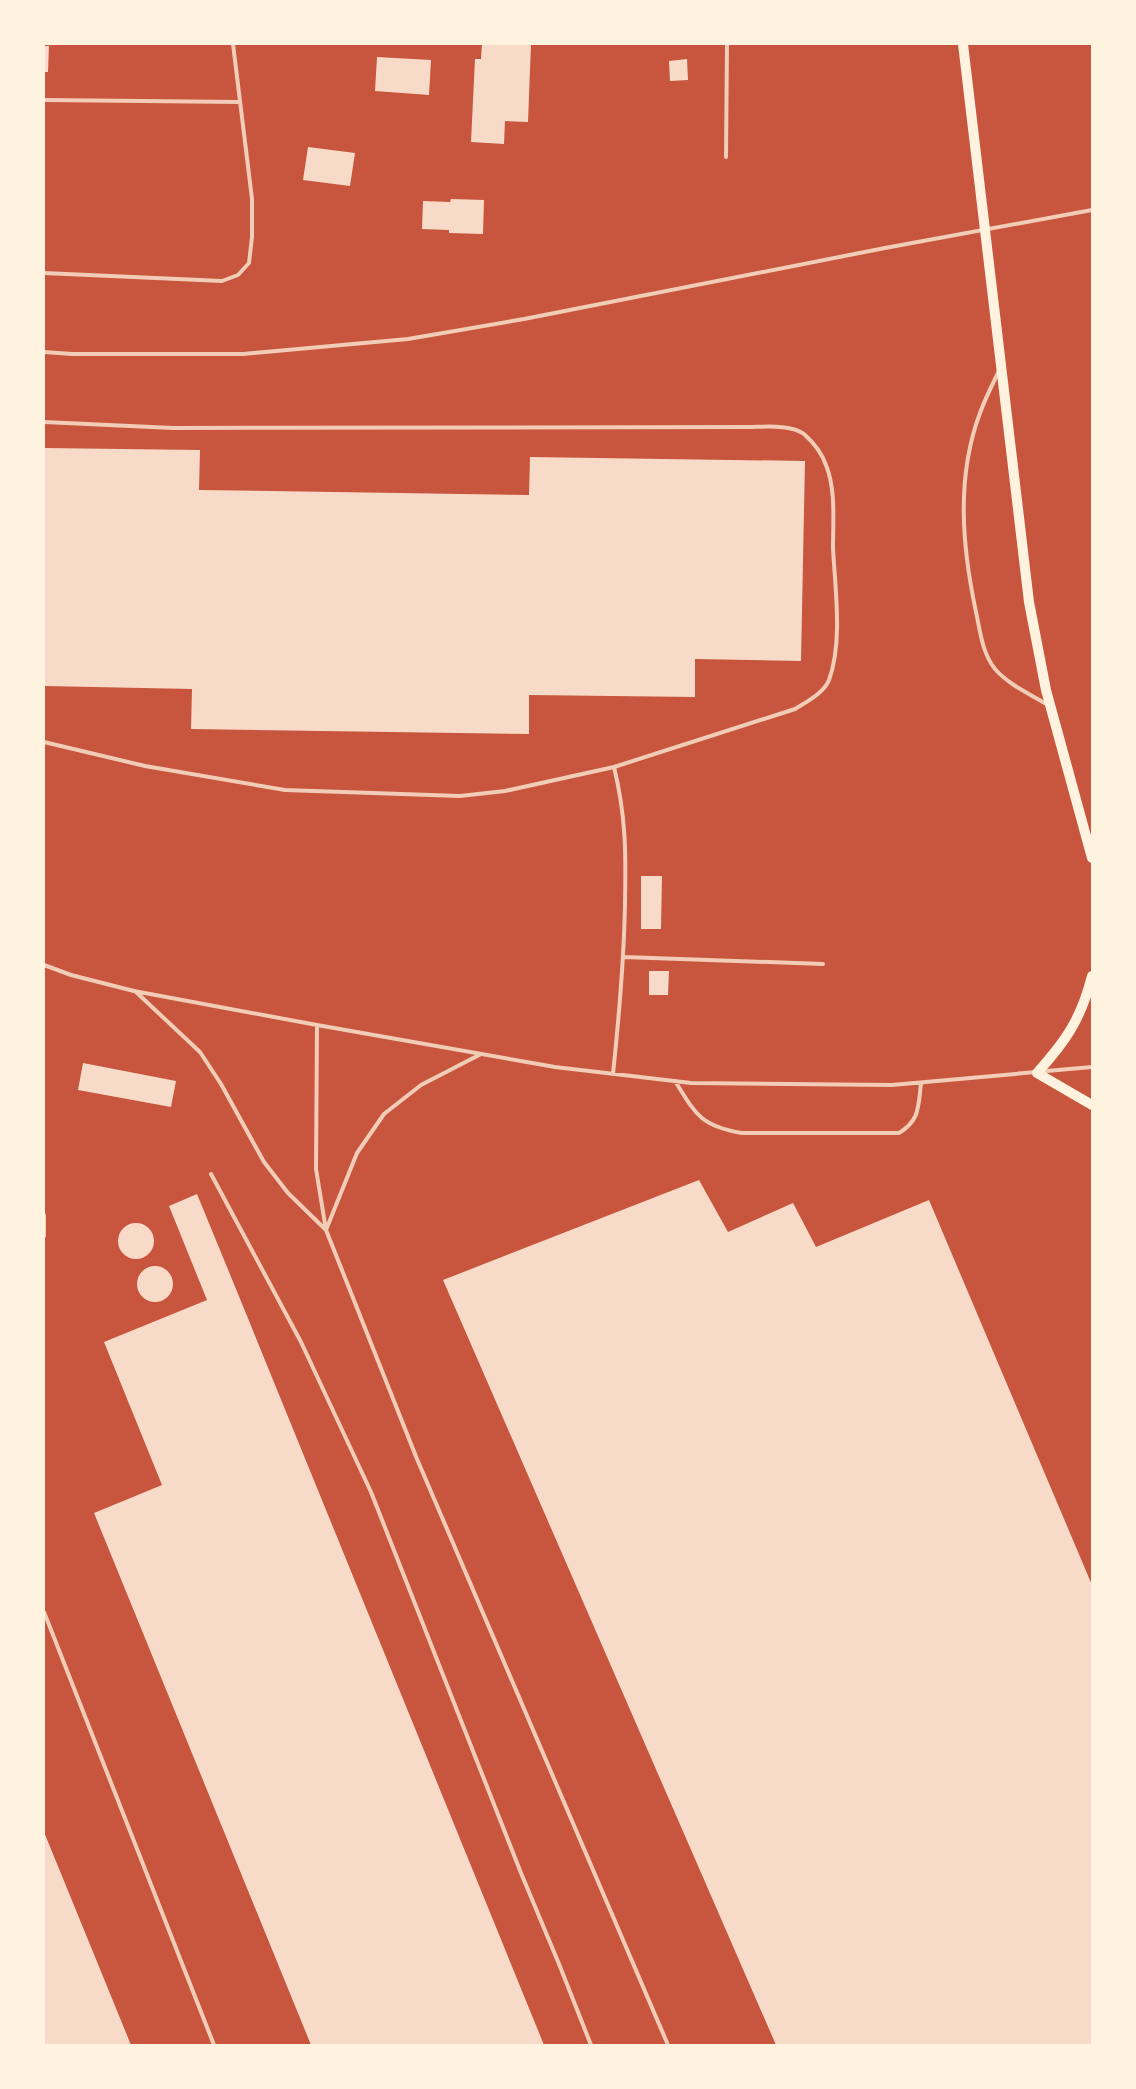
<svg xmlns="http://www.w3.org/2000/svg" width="1136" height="2089" viewBox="0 0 1136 2089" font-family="Inter,sans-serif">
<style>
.building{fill:#f7dbc8}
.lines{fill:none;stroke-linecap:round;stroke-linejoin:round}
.service{stroke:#f1ccb7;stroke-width:4}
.secondary{stroke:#fff3e0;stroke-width:10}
</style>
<rect width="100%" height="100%" fill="#c8553d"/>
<path class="building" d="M482,44h49l-3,78 -23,-1 -1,23 -33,-2 4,-83h6z
M44,46h5l-1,26h-4z
M377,57l54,3 -2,35 -54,-4z
M687,59l1,21 -18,1 -1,-20z
M308,147l47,6 -5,33 -47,-6z
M451,199l33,1 -1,34 -34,-1v-3l-27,-1 1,-28 27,1z
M44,448l156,2 -1,40 330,5 1,-38 275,4 -4,200 -106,-2v38l-166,-2v39l-338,-5 1,-40 -148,-3z
M641,876h21l-1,53h-20z
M649,971h20l-1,24h-19z
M83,1063l93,18 -5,26 -93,-17z
M699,1180l29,52 65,-29 23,44 113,-47 163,385v460h-316l-333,-765z
M197,1194l39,95 308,756h-233l-217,-532 68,-28 -58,-143 103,-42 -38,-94z
M118 1241a18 18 0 1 1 36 0a18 18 0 1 1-36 0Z
M137 1284a18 18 0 1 1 36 0a18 18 0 1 1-36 0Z
M44,1832l87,213h-87z"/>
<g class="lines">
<path class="service" d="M44,100l196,2
M726,157l1,-113
M44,273l178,8 16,-6 11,-12 3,-26v-38l-19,-155
M44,352l28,2h171l165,-15 116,-20 361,-71 207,-38
M999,371c-7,14 -14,28 -19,42 -24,64 -18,133 -4,199 4,18 6,41 19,57 14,16 35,25 53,36
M44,422l129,6 575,-1c16,0 43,-3 56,7 9,8 18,20 22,31 10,25 7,56 7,83 2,40 10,94 -4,132 -5,13 -23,22 -34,29l-181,58
M44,742l101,24 140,24 175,6 45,-5 109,-24c12,49 12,86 11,136 -1,57 -6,114 -12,171
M624,957l199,7
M44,965l27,10 63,16 183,34 238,42 136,16 201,2 200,-18
M135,991l65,61 21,32 43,78 24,31 38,37 31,-77 27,-39 37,-29 60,-31
M317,1025l-1,144 10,61 91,229 251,586
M675,1081c21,34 26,45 67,52h157c21,-13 19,-26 22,-49
M211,1174l90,168 70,150 150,381 38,91 32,81
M44,1215v21
M44,1612l170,433"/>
<path class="secondary" d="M963,44l66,558 17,88 46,168
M1092,976c-11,43 -26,65 -55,97l55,32"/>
</g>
<rect width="1136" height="2089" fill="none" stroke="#fff3e0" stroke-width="90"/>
</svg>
